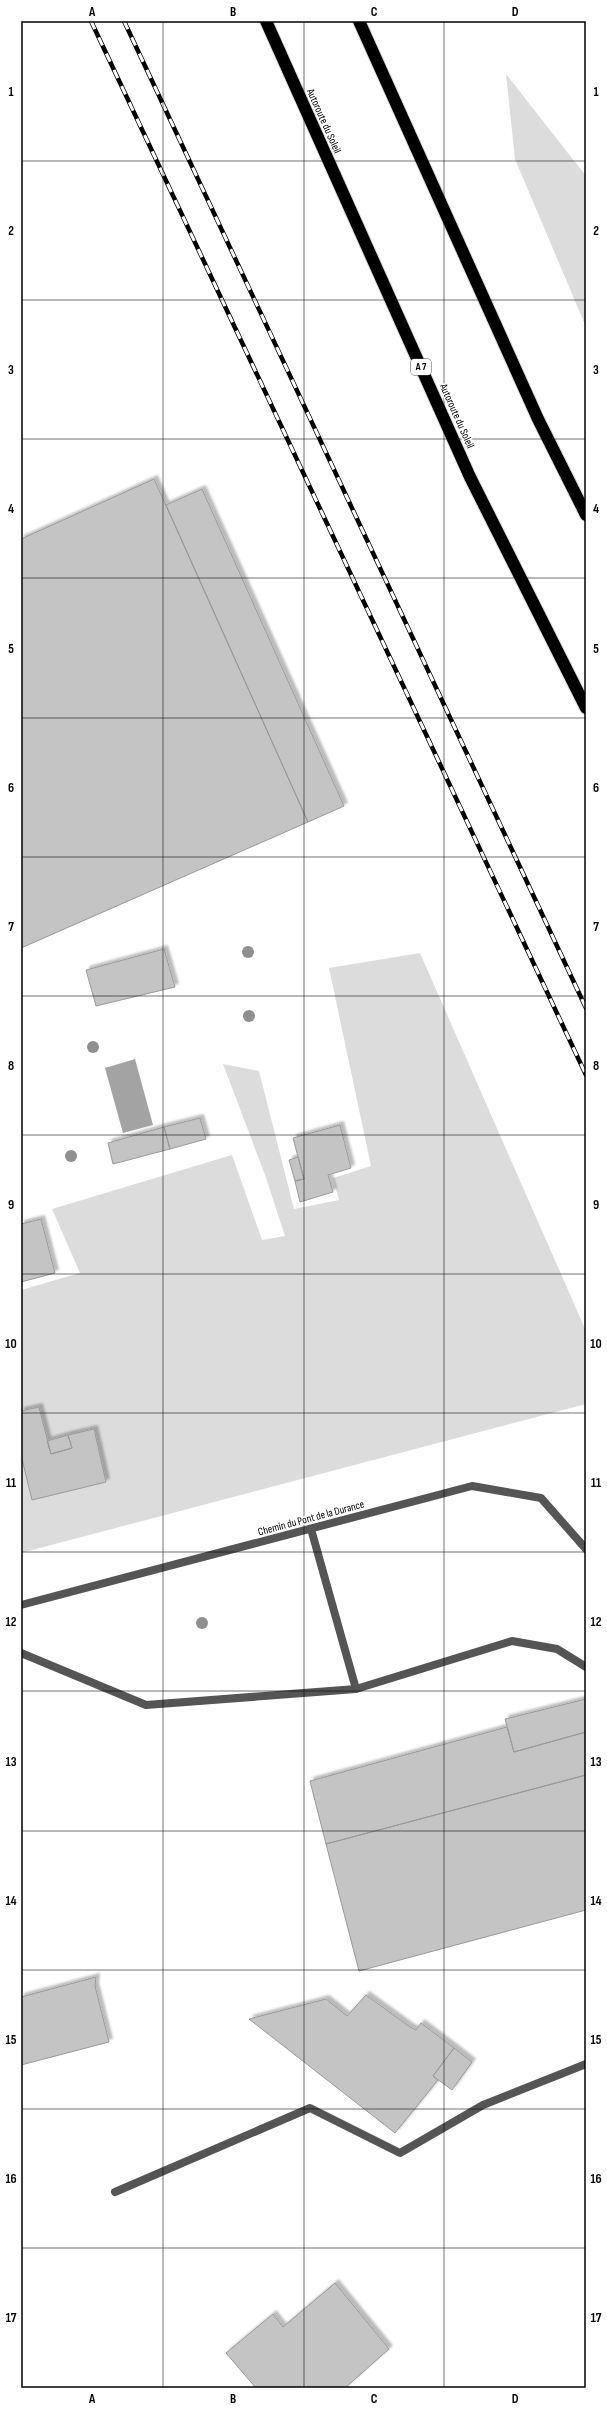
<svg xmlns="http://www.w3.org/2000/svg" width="607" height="2409" viewBox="0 0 607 2409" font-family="'Sofia Sans Condensed',sans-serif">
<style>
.green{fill:#dcdcdc}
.water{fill:#a3a3a3}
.building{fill:#c4c4c4;stroke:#999;filter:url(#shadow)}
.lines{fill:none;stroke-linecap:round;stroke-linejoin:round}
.motorway-casing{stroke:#dbdbdb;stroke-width:14}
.service{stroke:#555;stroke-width:8}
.minor{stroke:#555;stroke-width:8}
.motorway{stroke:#000;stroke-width:12}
.rail-casing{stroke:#000;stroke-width:4.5}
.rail{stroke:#fff;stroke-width:3;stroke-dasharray:9;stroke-linecap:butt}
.tree{fill:#8f8f8f}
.grid{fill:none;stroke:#000;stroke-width:1;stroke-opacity:0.55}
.labels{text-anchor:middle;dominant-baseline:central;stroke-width:3;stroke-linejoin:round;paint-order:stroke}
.shield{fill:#fff;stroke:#4c4c4c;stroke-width:1}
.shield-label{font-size:10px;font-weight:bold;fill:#000}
.street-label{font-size:11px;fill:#000;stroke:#fff}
.neatline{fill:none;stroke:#000;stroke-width:1.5}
.grid-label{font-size:13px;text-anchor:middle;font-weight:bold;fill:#000}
</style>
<defs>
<filter id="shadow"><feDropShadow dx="3.5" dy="-3.5" stdDeviation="1" flood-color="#0004"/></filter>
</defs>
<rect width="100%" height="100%" fill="#fff"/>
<path class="green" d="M506,74l80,102v151l-71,-168z
M420,953l166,378v73l-565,149v-263l59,-17 -28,-64 180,-54 30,85 23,-4 -20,-61 -42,-111 36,7 35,138 45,-9 -6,-22 38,-12 -42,-198z"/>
<path class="water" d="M135,1059l18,66 -30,8 -18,-65z"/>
<path class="building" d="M154,479l154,343 -287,126v-409z
M202,489l142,317 -36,16 -142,-317z
M164,949l11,38 -79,19 -10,-36z
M200,1118l6,21 -36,10 -6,-22z
M340,1125l11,43 -23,7 5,17 -33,10 -5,-21 9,-2 -11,-41z
M164,1127l6,22 -57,15 -5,-21z
M298,1157l6,22 -9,2 -6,-21z
M41,1219l14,54 -34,9v-58z
M39,1407l12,47 21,-6 -4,-13 26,-6 12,53 -74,18 -11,-45v-44z
M68,1435l4,13 -21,6 -4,-13z
M586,1699v33l-72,20 -9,-33z
M507,1727l7,25 72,-20v43l-260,69 -16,-63z
M586,1775v135l-227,61 -33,-127z
M96,1977l-1,9 14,56 -88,23v-68z
M366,1995l44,32 6,3 5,-7 33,25 -21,28 5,4 -43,53 -146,-114 77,-20 21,17z
M454,2048l18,14 -20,28 -19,-14z
M335,2283l54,66 -44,39h-89l-30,-35 47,-39 10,13z"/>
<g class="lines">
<defs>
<path id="motorway" d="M266,21l204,456 116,231
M359,21l179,398 48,96"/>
</defs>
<use href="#motorway" class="motorway-casing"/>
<path class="service" d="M311,1529l45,160 156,-48 45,8 29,18
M21,1653l125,52 210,-16
M115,2192l195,-84 90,45 83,-48 103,-41"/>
<path class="minor" d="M21,1605l451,-119 69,12 45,51"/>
<use href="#motorway" class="motorway"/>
<defs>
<path id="rail" d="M91,21l495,1054
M124,21l462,987"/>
</defs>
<use href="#rail" class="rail-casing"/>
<use href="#rail" class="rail"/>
</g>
<g class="tree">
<circle cx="248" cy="952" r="6"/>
<circle cx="249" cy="1016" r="6"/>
<circle cx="93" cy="1047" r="6"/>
<circle cx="71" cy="1156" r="6"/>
<circle cx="202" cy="1623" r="6"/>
</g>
<path class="grid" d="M163,21v2367M304,21v2367M444,21v2367M21,161h565M21,300h565M21,439h565M21,578h565M21,718h565M21,857h565M21,996h565M21,1135h565M21,1274h565M21,1413h565M21,1552h565M21,1691h565M21,1831h565M21,1970h565M21,2109h565M21,2248h565"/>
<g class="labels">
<rect class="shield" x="411" y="359" width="20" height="16" rx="3"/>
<g class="shield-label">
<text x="421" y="367">A 7</text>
</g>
<g class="street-label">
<text transform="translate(324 121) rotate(66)">Autoroute du Soleil</text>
<text transform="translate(457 416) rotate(66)">Autoroute du Soleil</text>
<text transform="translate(311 1518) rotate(-15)">Chemin du Pont de la Durance</text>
</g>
</g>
<rect width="607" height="2409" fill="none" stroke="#ffffff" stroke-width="44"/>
<rect x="22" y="22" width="563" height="2365" class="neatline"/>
<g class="grid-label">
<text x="92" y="16">A</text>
<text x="233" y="16">B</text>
<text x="374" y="16">C</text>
<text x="515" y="16">D</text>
<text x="11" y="96">1</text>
<text x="596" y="96">1</text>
<text x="11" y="235">2</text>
<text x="596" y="235">2</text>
<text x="11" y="374">3</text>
<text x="596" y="374">3</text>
<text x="11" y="513">4</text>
<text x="596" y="513">4</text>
<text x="11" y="653">5</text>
<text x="596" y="653">5</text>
<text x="11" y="792">6</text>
<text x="596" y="792">6</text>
<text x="11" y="931">7</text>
<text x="596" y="931">7</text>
<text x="11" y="1070">8</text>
<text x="596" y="1070">8</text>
<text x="11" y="1209">9</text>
<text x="596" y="1209">9</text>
<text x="11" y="1348">10</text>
<text x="596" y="1348">10</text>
<text x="11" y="1487">11</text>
<text x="596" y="1487">11</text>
<text x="11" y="1626">12</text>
<text x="596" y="1626">12</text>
<text x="11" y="1766">13</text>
<text x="596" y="1766">13</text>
<text x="11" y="1905">14</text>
<text x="596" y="1905">14</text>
<text x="11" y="2044">15</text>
<text x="596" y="2044">15</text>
<text x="11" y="2183">16</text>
<text x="596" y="2183">16</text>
<text x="11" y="2322">17</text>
<text x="596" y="2322">17</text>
<text x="92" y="2403">A</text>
<text x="233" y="2403">B</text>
<text x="374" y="2403">C</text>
<text x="515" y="2403">D</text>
</g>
</svg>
